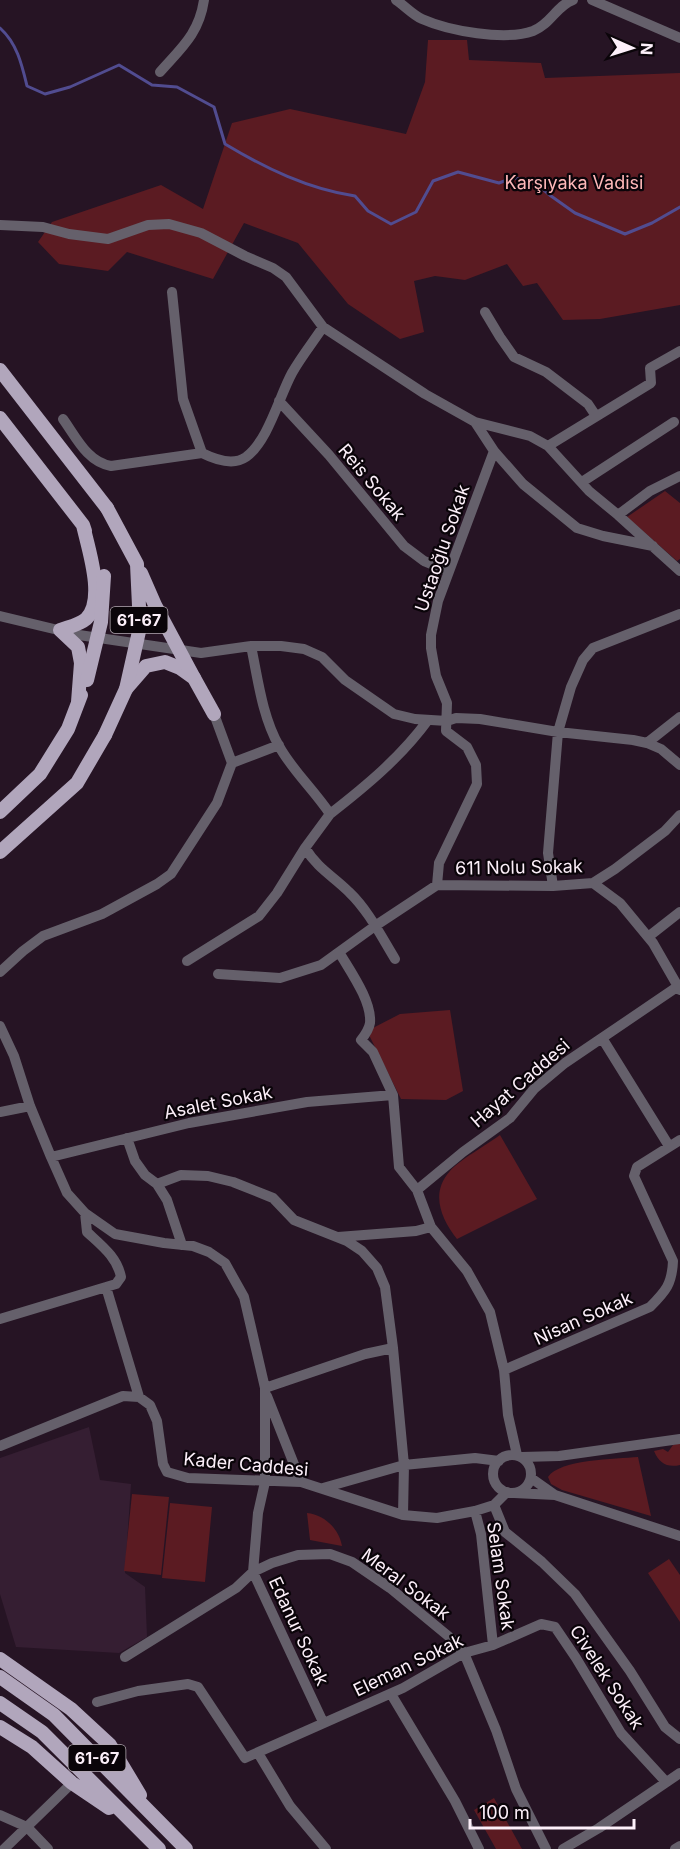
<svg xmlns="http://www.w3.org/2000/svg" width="680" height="1849" viewBox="0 0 680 1849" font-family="Inter,sans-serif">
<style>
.built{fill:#351e32}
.green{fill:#5b1b22}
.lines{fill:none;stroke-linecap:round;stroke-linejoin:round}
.stream{stroke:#514c90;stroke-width:3}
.minor{stroke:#65606b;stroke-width:10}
.major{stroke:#b1a6bc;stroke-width:14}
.major-bridge{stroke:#b1a6bc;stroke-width:14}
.labels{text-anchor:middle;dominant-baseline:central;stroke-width:4.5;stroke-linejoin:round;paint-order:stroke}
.shield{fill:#0a0409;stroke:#b3a8b1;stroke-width:1.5}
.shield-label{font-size:16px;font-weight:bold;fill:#fceff9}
.park-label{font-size:18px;fill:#ffb8b9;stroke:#0a0409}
.street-label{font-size:18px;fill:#fceff9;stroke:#0a0409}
</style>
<rect width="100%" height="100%" fill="#261424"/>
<path class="built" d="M89,1427l11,53 31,4 -6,89 20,14 2,50 -28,16 -103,-6 -16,-53v-136z"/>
<path class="green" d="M428,40h39l2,20 72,3 4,15 135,-5v232l-80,14 -37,1 -26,-37 -14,3 -16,-22 -42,16 -30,-4 -21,5 10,51 -24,7 -52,-35 -50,-61 -54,-20 -31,56 -86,-27 -19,19 -49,-7 -21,-22 14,-20 109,-37 42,24 29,-86 58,-14 116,25 19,-52z
M665,491l15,12v56l-3,2 -50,-44z
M450,1010l13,81 -17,9 -45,-1 -32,-64v-5l31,-16z
M500,1135l37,64 -80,40c-16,-20 -27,-46 -7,-68 8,-10 38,-27 50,-36z
M680,1443v22c-13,3 -21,-2 -26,-14l9,-2 5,3 5,-7z
M638,1457l13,59 -89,-26 -11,-6 -3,-7c12,-18 68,-18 90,-20z
M132,1494l37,3 -8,78 -37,-4z
M170,1503l42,4 -7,75 -43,-4z
M307,1513c18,2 32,16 35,33l-32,-6z
M669,1559l11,16v47l-32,-49z
M494,1798l28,51h-26l-22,-39z"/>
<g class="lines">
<path class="stream" d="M0,28c17,15 22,37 27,58l18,8 25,-7 49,-22 33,20 25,2 37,20 11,37c40,24 83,45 130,52l13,15 23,13 25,-12 17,-31 25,-9 41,11 13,-5 20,2 19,16 24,17 50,21 27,-11 28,-16"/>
<path class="minor" d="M396,0c9,6 17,15 26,19 27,12 83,22 111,12 18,-7 23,-25 40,-31
M592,0l88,38
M160,72c21,-24 39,-38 44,-72
M0,225l43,2 26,7 39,5 40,-14 21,-1 32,9 44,23 28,12 13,9 37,50 102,67 50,28 55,14 18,10 41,45 29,24 62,56
M172,292l11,107 19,54
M485,312l15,25 14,20 32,15 42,32 8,12
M279,401l50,54 75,91 20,15 25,10
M63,419c13,18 24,43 48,47l91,-13c12,6 31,13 44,4 22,-16 33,-60 46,-84 9,-16 21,-31 31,-46
M548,446l103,-63 -1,-15 30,-17
M494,451l29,33 54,44 26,8 50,10
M582,482l92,-60
M618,515l32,-24 30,-15
M0,616l79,19 122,18 50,-7h30l23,3 18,8 23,23 49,34 21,5 32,2 9,-3 24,1 78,13 75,8 14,3 14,6 19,16
M251,646c7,33 11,70 28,100 13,24 35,44 51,68l-25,34c14,22 27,27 44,44 19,18 32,44 46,67
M647,743l33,-26
M232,763l47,-18
M330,814c36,-28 71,-57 98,-94
M593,883l27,20 33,40 27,47
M437,885l2,-22 38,-79 -1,-19 -9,-18 -21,-16 1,-28 -11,-27 -5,-28v-13l7,-34 56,-150 -19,-29
M553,886l-5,-33 10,-121 13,-45 12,-27 10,-12 87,-34
M648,937l32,-25
M339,952c11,19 33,49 31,71 -1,6 -5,12 -9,17l12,12 20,43 6,72 18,23 14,37 36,44 23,41 14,58 4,45 9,40
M187,961l72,-45 18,-23 28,-45
M0,972l23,-21 20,-15 59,-22 55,-30 14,-10 46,-71 15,-40 -18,-49
M218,974l62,4 41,-13 54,-39 62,-41 116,1 40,-3 22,-14 50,-38 15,-16
M0,1026l14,30 16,50 21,51 16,36 18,20 30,21 49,9 29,3 16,6 16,11 19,34 21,91v94l-7,31 -5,59 70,150
M602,1038l67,108
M0,1112l30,-6
M127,1138l8,23 10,14 12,9 10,16 15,45
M51,1157l138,-34 118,-21 86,-7
M157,1184l24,-9 27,1 25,6 40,16 21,22 53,21 15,10 15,17 8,19 8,61 11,117 -1,50
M417,1190l46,-38 47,-34 24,-29 31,-26 115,-78
M338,1237l78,-6 15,-4
M106,1287l33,110
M0,1319l116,-35 5,-7c-4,-20 -19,-31 -34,-45l-2,-19
M504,1370l146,-63c16,-16 22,-23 23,-46l-39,-85 3,-9 43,-27
M265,1388l100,-34 28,-6
M267,1396l34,86
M0,1446l123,-50 16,1 11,8 7,16 6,43 4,8 21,6 113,4 102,33 34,3 38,-7 19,-6 13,-13
M493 1474a19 19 0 1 1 38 0a19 19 0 1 1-38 0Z
M522,1457l37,-1 121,-17
M531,1478l24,17
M323,1488l81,-23 71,-7 24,3
M514,1493l41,2 125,41
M494,1505l11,27 37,30 33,32 55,77 35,56 15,12
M475,1511l6,23 12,111
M125,1657l111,-69 17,-16 19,-9 26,-8 32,-1 22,8 38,26 63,52 11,13 32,77 20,59 30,60
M391,1694l64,107 24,48
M97,1702l41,-11 50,-7 10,3 47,71 158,-70 61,-35 29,-8 48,-21 14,3 21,31 45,75 45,49
M258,1753l32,53 36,43
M0,1815l27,12 21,22
M4,1849l68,-66
M563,1849l36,-21 81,-55
M675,1849l5,-3"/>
<path class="major" d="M0,370l107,138
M0,418l83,107 2,6
M126,689l20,-23 19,-4 15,6 14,10 20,36
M78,702l3,-39 -3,-16 -18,-17c8,-3 19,-5 26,-11 20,-19 2,-71 -3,-94
M0,812l40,-38 28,-45 13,-34
M0,852l77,-69 28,-48
M0,1659l71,50 39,36 30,50
M0,1677l54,38 132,134
M0,1703l42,29 117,117
M0,1727l32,20 40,36 37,25"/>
<path class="major-bridge" d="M141,573l14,32 39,73
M87,680l14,-58 3,-46
M105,735l21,-46 14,-62 -3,-63 -30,-56"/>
</g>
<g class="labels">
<g class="shield">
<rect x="110.5" y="607" width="57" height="26" rx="4.5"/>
<rect x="68.5" y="1745" width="57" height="26" rx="4.5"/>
</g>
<g class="shield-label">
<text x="139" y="620">61-67</text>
<text x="97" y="1758">61-67</text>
</g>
<g class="park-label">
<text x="574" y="182">Karşıyaka Vadisi</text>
</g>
<g class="street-label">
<text transform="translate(372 482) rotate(50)">Reis Sokak</text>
<text transform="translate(442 548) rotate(-71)">Ustaoğlu Sokak</text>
<text transform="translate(519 867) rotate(-1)">611 Nolu Sokak</text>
<text transform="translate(520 1083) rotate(-41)">Hayat Caddesi</text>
<text transform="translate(218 1102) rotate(-11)">Asalet Sokak</text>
<text transform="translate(583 1318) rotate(-24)">Nisan Sokak</text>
<text transform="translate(246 1464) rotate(5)">Kader Caddesi</text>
<text transform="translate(501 1576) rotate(82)">Selam Sokak</text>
<text transform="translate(406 1584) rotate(37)">Meral Sokak</text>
<text transform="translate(299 1631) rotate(65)">Edanur Sokak</text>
<text transform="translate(408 1665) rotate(-26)">Eleman Sokak</text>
<text transform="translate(607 1677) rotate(57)">Civelek Sokak</text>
</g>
</g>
<g transform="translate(632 48) rotate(93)" stroke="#0a0409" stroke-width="4.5" paint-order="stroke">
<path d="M0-4.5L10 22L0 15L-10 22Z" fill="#fceff9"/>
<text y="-9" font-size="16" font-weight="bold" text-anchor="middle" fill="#fceff9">N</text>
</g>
<path d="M470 1819v9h164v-9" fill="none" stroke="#fceff9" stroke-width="3"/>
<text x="479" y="1819" font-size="18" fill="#fceff9" stroke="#0a0409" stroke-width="4.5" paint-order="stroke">100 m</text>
</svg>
